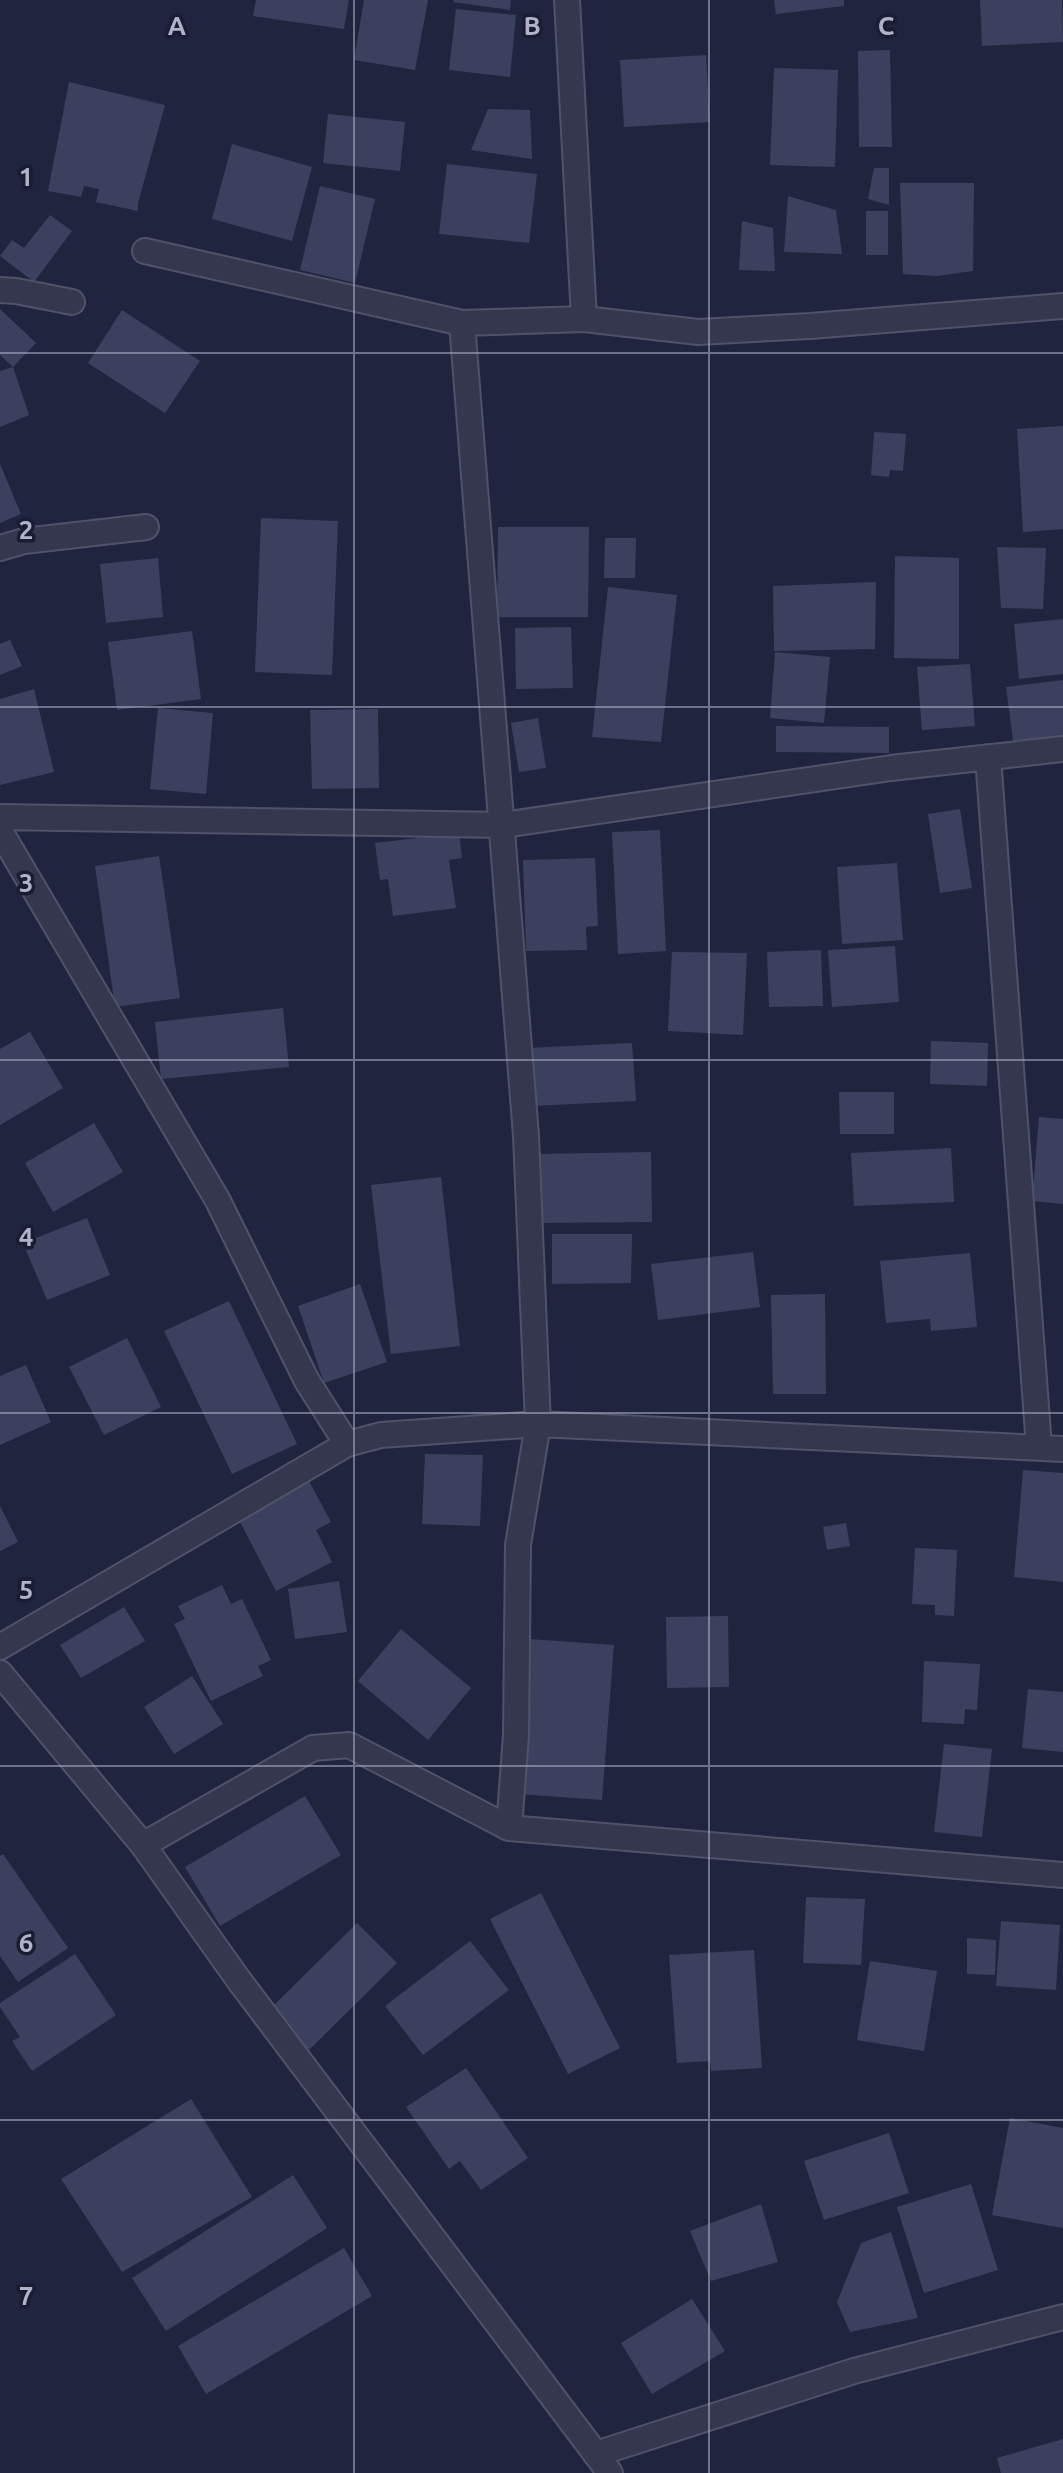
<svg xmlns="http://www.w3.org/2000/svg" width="1063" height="2473" viewBox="0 0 1063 2473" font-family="Ubuntu,sans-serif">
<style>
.building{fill:#3c405f}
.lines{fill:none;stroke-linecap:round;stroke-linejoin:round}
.minor-casing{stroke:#505269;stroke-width:28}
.tertiary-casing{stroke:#505269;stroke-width:28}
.minor{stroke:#35374e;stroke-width:24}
.tertiary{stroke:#35374e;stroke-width:24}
.grid{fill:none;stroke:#b1b2ca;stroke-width:2;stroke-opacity:0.55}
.grid-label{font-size:26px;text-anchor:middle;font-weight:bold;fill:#b1b2ca;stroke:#1a1c33;stroke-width:7;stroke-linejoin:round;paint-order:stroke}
</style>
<rect width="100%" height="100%" fill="#21243e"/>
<path class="building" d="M256,0h93l-5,29 -91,-13z
M364,0h64l-13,70 -61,-10z
M454,0h57l-1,10 -57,-8z
M774,0h70v6l-68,8z
M980,0h82l1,42 -81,4z
M456,9l60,6 -6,62 -61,-7z
M890,50l2,97h-33l-1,-96z
M706,55l4,67 -86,5 -4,-67z
M774,68l64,2 -3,97 -65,-2z
M69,82l96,23 -27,98v8l-42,-9 3,-13 -15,-3 -3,11 -33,-6z
M488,109l42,1 2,49 -61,-9z
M328,114l77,8 -5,49 -77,-8z
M232,144l80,23 -20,74 -80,-22z
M447,164l90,10 -8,69 -90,-9z
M874,168h15v37l-21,-6z
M900,183h74l-1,88 -36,5 -34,-2z
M320,186l55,13 -20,84 -55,-13z
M788,196l48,14 6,44 -58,-2z
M866,211h22v44h-22z
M50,215l22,16 -38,51 -34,-26 12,-16 12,8z
M742,221l31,7 2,43 -36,-1z
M0,309l36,34 -23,24 16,48 -29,12v-56l13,-4 -13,-12z
M122,310l78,51 -35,52 -77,-50z
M1063,426v103l-40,3 -6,-103z
M874,432l32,2 -3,37 -13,-1 -1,7 -18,-2z
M0,464l21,50 -21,9z
M261,518l77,3 -6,154 -77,-3z
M498,527h91l-1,90h-91z
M605,538h31l-1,40h-31z
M997,547l49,1 -3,61 -42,-1z
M895,556l64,2v101l-65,-1z
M158,558l5,59 -57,6 -6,-59z
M876,582l-1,67 -101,2 -1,-65z
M608,587l69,8 -16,147 -69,-5z
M1063,619v55l-44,5 -5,-55z
M571,627l2,61 -57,1 -1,-61z
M192,631l9,68 -84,11 -9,-68z
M10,640l12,26 -22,9v-31z
M775,652l55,5 -6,66 -54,-5z
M970,664l5,62 -53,4 -5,-63z
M1063,680v62l-49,6 -8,-61z
M34,689l20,83 -54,13v-86z
M158,708l55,5 -7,81 -56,-5z
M378,709l1,79 -67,1 -2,-79z
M538,718l8,50 -27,4 -8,-49z
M776,726l113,1v26l-113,-1z
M960,809l12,79 -32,5 -12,-79z
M660,830l6,121 -48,3 -6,-122z
M459,833l3,25 -13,2 7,48 -63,8 -5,-37 -8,1 -5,-37z
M159,856l21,142 -65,9 -20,-141z
M595,858l3,68 -12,1 1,23 -61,1 -3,-91z
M897,863l6,77 -61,4 -5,-77z
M895,946l4,56 -67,5 -4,-57z
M821,950l2,56 -54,1 -2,-55z
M672,952l75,1 -4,82 -75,-4z
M283,1008l6,59 -128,12 -6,-57z
M30,1032l33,56 -63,37v-76z
M931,1041l57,2 -1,43 -57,-2z
M632,1043l4,58 -105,5 -4,-58z
M839,1092h55v42h-54z
M1039,1117l24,2v85l-31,-3z
M94,1123l29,49 -70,40 -28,-49z
M951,1148l3,54 -100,4 -3,-53z
M651,1152l1,70 -114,1 -4,-69z
M441,1177l19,169 -69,8 -20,-169z
M87,1218l23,57 -63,25 -24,-57z
M552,1234h80l-1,49 -79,1z
M753,1252l7,55 -102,13 -7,-56z
M970,1253l7,74 -46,4 -1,-12 -44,4 -6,-62z
M360,1284l27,78 -63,21 -26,-77z
M825,1294l1,100h-53l-2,-99z
M229,1301l68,143 -65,30 -68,-143z
M127,1338l34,69 -57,28 -35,-68z
M26,1365l25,57 -51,23v-69z
M425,1454l58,1 -3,71 -58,-2z
M1023,1470l40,3v109l-49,-5z
M309,1481l22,41 -15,8 16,32 -56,29 -38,-73z
M0,1506l18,36 -18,9z
M846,1523l4,23 -23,4 -4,-23z
M915,1548l42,2 -3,66 -19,-1v-10l-23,-1z
M339,1581l8,51 -52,7 -7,-50z
M222,1585l9,19 11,-5 29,61 -13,6 5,10 -52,25 -37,-77 11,-5 -7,-13z
M124,1607l21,34 -64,37 -21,-33z
M728,1616l1,71 -62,1 -1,-71z
M401,1629l70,59 -43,52 -70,-59z
M529,1639l85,6 -12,155 -84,-6z
M924,1661l56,3 -3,46 -12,-1 -1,15 -42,-2z
M192,1676l31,48 -49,30 -30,-47z
M1028,1689l35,3v60l-41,-4z
M944,1744l48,5 -10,88 -48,-5z
M305,1796l36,59 -121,71 -35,-59z
M3,1854l65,94 -50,34 -18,-26v-100z
M541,1893l79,155 -52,26 -78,-155z
M806,1897l59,2 -4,66 -58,-2z
M1001,1921l59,4 -4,65 -60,-4z
M357,1923l40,40 -88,87 -40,-40z
M967,1938l29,2 -1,35 -28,-1z
M470,1941l39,49 -86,65 -38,-49z
M754,1950l8,118 -51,3 -1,-10 -33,2 -8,-108z
M75,1954l41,61 -84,56 -20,-30 8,-4 -20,-30v-4z
M870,1961l67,10 -13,80 -67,-11z
M466,2068l62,90 -47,32 -21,-29 -11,8 -43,-62z
M191,2099l61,98 -130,75 -61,-93z
M1010,2118l53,10v100l-71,-13z
M889,2133l20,60 -85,27 -20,-59z
M293,2175l34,53 -161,103 -34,-53z
M971,2184l27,86 -74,23 -27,-86z
M761,2204l17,58 -67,19 -21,-50z
M891,2232l27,86 -68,14 -13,-30 24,-59z
M344,2248l28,48 -166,98 -28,-48z
M692,2299l33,52 -73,43 -31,-51z
M1063,2439v34h-62l-4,-15z"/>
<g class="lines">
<defs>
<path id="minor" d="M567,0l17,319
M145,251l317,72 122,-4 114,13 112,-6 253,-20
M0,290l16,1 56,11
M462,323l64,813 12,288 -20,121 -2,190 -7,93
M0,548l24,-7 122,-14
M988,757l51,690
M0,817l503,8 388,-57 172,-19
M0,831l217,368 90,182 40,63
M0,1647l347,-203 34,-9 157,-11 525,25
M143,1845l170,-97 36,-3 160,83 554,47
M596,2454l258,-83 209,-54"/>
<path id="tertiary" d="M0,1673l143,172 95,134 372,494"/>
</defs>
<use href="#minor" class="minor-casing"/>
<use href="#tertiary" class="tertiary-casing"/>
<use href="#minor" class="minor"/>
<use href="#tertiary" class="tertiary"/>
</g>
<path class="grid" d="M354,0v2473M709,0v2473M0,353h1063M0,707h1063M0,1060h1063M0,1413h1063M0,1766h1063M0,2120h1063"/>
<g class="grid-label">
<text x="177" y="35">A</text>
<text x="532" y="35">B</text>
<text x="886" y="35">C</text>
<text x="26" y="186">1</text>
<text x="26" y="539">2</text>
<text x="26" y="892">3</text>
<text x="26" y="1246">4</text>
<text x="26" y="1599">5</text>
<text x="26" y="1952">6</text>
<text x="26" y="2305">7</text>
</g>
</svg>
